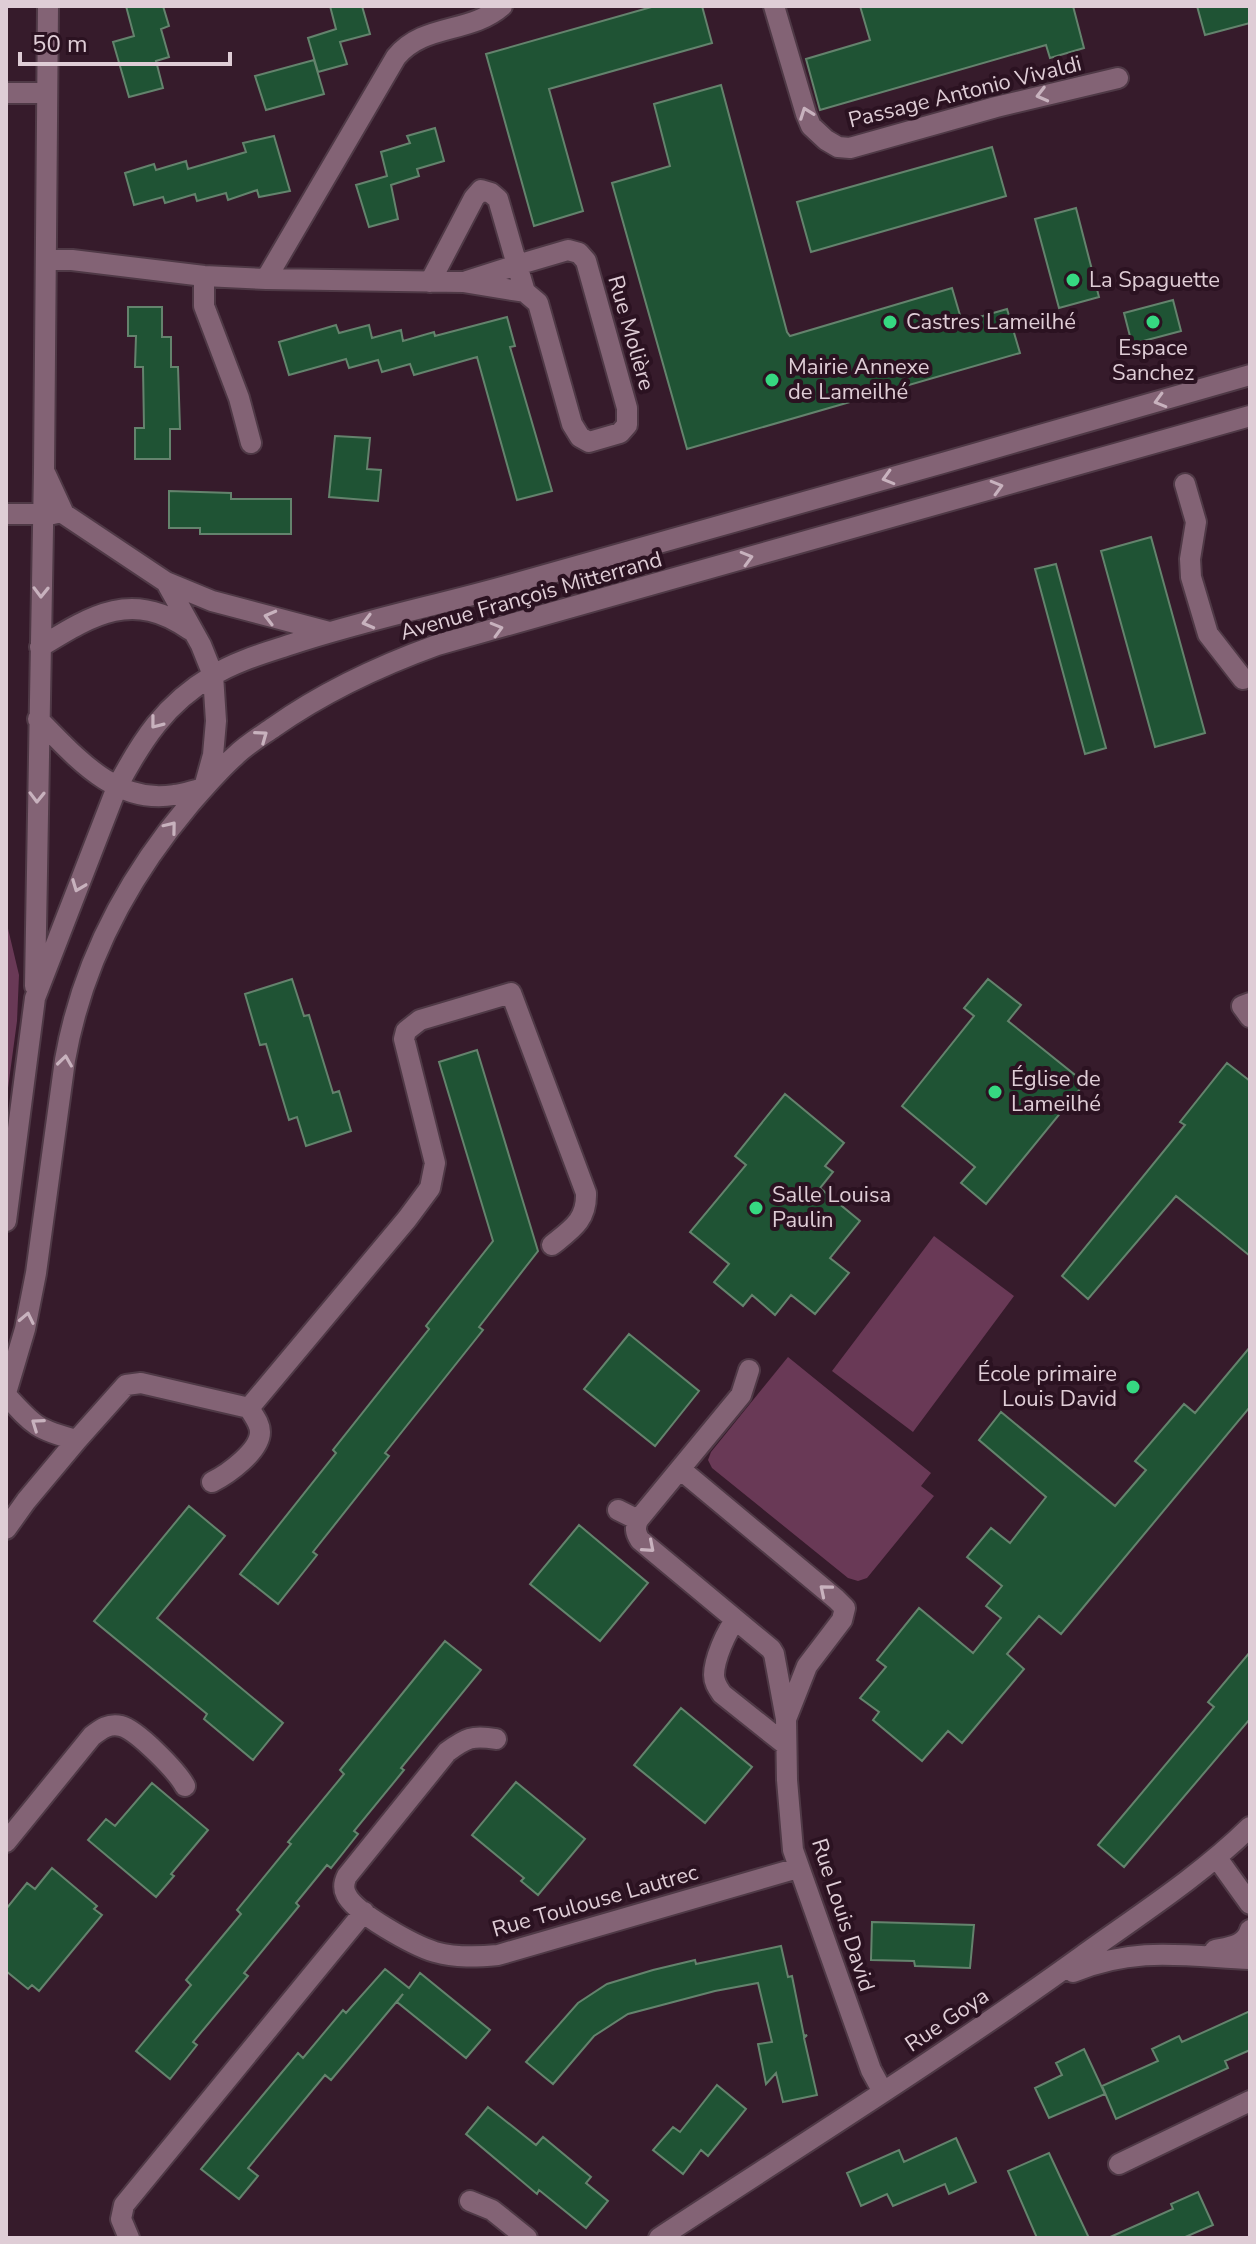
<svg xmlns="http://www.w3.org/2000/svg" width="1256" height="2244" viewBox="0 0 1256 2244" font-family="'Nunito Sans',sans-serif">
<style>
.green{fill:#693956}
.building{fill:#1f5334;stroke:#64836d;stroke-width:2}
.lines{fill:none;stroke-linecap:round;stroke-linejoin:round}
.minor-casing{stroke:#4f3946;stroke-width:24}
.minor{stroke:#836375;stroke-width:20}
.oneway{stroke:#c8b2be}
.poi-dot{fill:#36d881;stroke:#2b1221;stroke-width:3}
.labels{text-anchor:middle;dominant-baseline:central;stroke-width:8;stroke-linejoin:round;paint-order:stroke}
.street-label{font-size:22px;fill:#dfcdd6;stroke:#2b1221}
.poi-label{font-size:22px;fill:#dfcdd6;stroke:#2b1221;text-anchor:start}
</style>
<rect width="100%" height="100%" fill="#361b2b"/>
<path class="green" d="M6,920l13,55 -2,46 -11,82z
M934,1236l80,60 -101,136 -81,-61z
M788,1357l143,116 -10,13 13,10 -67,82 -9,3 -10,-3 -136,-110 -4,-8 3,-8z"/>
<path class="building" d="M126,6h37l6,20 -8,3 8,28 -13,4 7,27 -34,9 -16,-55 21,-6z
M330,6h32l8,28 -30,8 7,22 -29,8 -10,-34 28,-9z
M655,6h47l10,37 -163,46 34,122 -49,15 -48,-172z
M860,6h213l11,42 -34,10 -4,-13 -226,65 -14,-51 64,-19z
M1197,6h53v17l-45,12z
M314,60l10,34 -58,16 -11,-34z
M721,85l66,247 3,4 162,-48 10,34 45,-13 13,44 -333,96 -75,-266 58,-17 -16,-62z
M435,128l9,33 -27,8 2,7 -28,9 7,34 -29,8 -13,-42 31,-9 -6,-24 29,-9 -3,-7z
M274,136l16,55 -31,6 -2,-7 -29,10 -2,-7 -29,8 -2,-7 -30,9 -2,-6 -29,8 -9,-32 29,-9 2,6 30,-9 2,8 58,-17 -3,-9z
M992,147l14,49 -195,56 -14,-50z
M1076,208l23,89 -40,11 -24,-89z
M1173,300l8,31 -49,13 -8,-31z
M128,307h34v30h9v30h7l2,62h-10v30h-35v-31h9l-1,-61h-8l1,-31h-8z
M507,317l8,29 -5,1 42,144 -35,9 -40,-143 -63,18 -4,-11 -28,8 -4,-12 -29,8 -3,-9 -57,16 -10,-33 57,-17 3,8 30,-8 3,13 29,-8 2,11 31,-9 1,4z
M335,436l35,2 -3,31 14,1 -3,31 -49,-4z
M169,491l62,2v6h60v35h-91v-6h-31z
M1151,537l54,196 -50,14 -54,-196z
M1056,564l50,184 -21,6 -50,-185z
M292,979l12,37 5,-1 24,78 6,-2 12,40 -45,15 -9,-29 -8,3 -23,-76 -6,1 -15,-51z
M988,979l33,26 -13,16 77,62 -99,121 -25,-21 14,-16 -73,-61 72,-90 -10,-8z
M477,1050l61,201 -59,76 4,3 -98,123 4,3 -76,96 4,3 -39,49 -38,-30 96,-121 -3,-3 96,-121 -3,-3 67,-85 -54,-179z
M1227,1063l23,18v175l-74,-60 -88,103 -26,-23 123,-151 -5,-3z
M785,1094l59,49 -19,23 8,6 -13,16 40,33 -30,37 19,15 -34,41 -24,-19 -16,20 -23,-20 -9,11 -29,-24 15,-18 -39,-32 56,-67 -11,-9z
M629,1334l70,57 -44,55 -71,-57z
M1250,1347v60l-189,227 -22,-18 -32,38 17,15 -62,74 -14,-12 -26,30 -49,-41 6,-8 -19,-14 26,-31 -9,-7 42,-52 54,45 28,-35 -15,-12 16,-20 -35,-29 24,-29 19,15 36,-46 -67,-57 22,-28 114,94 31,-36 -11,-9 49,-57 11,9z
M189,1506l36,30 -68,82 126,105 -30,37 -49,-41 3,-5 -113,-93z
M579,1525l69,58 -48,58 -70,-57z
M445,1641l36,29 -80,98 3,2 -50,61 4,3 -27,34 -4,-3 -31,38 3,3 -55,67 4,3 -55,66 4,3 -27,34 -34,-28 55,-66 -5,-5 55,-66 -4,-4 54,-66 -3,-2 56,-68 -4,-4z
M1250,1652v67l-126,148 -26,-22 116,-138 -6,-5z
M681,1708l71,59 -47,56 -71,-58z
M516,1782l69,57 -47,56 -17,-14 3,-3 -52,-43z
M152,1783l56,47 -37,44 3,2 -18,21 -68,-57 18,-21 9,7z
M52,1868l45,38 -3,3 8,6 -63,76 -7,-6 -4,4 -22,-18v-62l21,-26 8,6z
M872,1922l102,3 -4,43 -55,-2 -1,-5 -43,-1z
M781,1946l7,31 4,-1 12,60 3,-1 -3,3 13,57 -34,7 -7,-29 -10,11 -8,-40 14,-2 -14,-59 -43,8 -87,23 -34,22 -41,48 -27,-22 52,-59 29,-19 46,-14 42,-10 1,4z
M385,1969l24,19 11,-15 70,57 -24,28 -69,-56 6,-8 -72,86 -6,-5 -77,93 10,8 -19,23 -38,-30 97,-116 5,5 40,-48 3,3z
M1250,2011v39l-25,11 3,7 -112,51 -14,-33 56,-25 -6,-12 27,-13 3,6z
M1084,2049l21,45 -56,24 -14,-30 27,-13 -6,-12z
M717,2085l29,24 -38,47 -7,-6 -18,24 -30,-24 20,-23 7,5z
M488,2107l48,38 7,-8 48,40 -5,6 22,18 -22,27 -47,-38 -2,4 -71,-60z
M956,2138l20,44 -27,12 -4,-10 -52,22 -6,-12 -26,12 -14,-33 52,-23 5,12z
M1049,2153l14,30 26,55h-52l-29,-67z
M1198,2192l15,33 -30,13h-75l65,-29 -2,-5z"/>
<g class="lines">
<defs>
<path id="minor" d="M774,6l32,108 5,12 15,14 12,7 12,1 146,-41 122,-29
M6,93h41
M568,250l11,3 7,8 41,147v17l-7,8 -31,9 -9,-5 -8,-13 -34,-121 -13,-11 -8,-27z
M46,260h26l132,16 62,3 197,3 62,10
M204,276v30l35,92 12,45
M266,279l130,-222c28,-34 74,-23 106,-51
M430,282l44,-84 7,-8 10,3 7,6 19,66 -50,16
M46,475l18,39 102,68 46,19 117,31
M1185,484l11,38 -6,37 1,18 17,57 35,45
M6,514h48
M166,582l35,63 12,30 3,46 -3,34 -8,29
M40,647c52,-32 93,-58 150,-17
M38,719c37,37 77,86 136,76 10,-1 20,-5 30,-7
M35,986l9,-515 4,-465
M1250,1003l-8,3 8,11
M6,1221l29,-223 82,-211c25,-47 48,-83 95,-111 24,-15 53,-23 80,-32 72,-24 147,-39 221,-60 245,-69 492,-138 737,-209
M6,1393l19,-64 11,-56 29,-213c17,-97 61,-180 124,-255 14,-16 29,-34 46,-49 11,-11 26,-20 39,-29 51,-36 105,-61 163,-82l813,-229
M6,1395c27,30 31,35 71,45
M680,1469l61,-74 8,-25
M212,1482c16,-8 48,-31 48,-50 0,-9 -7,-17 -11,-24
M618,1510l20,10
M6,1529l20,-28 51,-61 49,-55 15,-2 108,25 158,-189 23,-31 5,-25 -31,-124 2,-8 14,-11 91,-27 75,200c1,27 -14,36 -34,52
M736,1620c-10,11 -22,40 -22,55 0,8 4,13 8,19l64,51
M786,1719l21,-53 35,-46 3,-12 -9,-9 -156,-130 -42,51c-3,8 -3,12 2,20l131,109 3,5 12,65 1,61 6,70 78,220 12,22
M496,1739c-24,-4 -30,-1 -49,13l-100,124c-3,6 -4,12 -1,18 8,19 69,52 89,58 21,6 42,5 63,3l300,-87
M6,1842l86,-106c9,-7 17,-13 29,-10 16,4 56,45 64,60
M1217,1858l33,46
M1215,1950c15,-3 30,-4 35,-20
M1073,1972c62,-26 112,-16 177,-13
M1119,2164l131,-63
M470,2201l22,9 35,28
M129,2238l-8,-19 3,-14 240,-293
M659,2238c142,-93 286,-183 423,-282 57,-41 118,-80 168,-129"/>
</defs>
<use href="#minor" class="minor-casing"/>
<use href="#minor" class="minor"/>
</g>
<defs><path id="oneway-chevron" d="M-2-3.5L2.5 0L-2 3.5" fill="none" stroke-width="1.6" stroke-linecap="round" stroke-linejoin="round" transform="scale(2)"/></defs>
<g class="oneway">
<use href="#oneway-chevron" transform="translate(1042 95) rotate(166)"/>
<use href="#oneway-chevron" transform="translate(806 113) rotate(-110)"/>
<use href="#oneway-chevron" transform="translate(1160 401) rotate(164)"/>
<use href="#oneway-chevron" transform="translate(888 478) rotate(164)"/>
<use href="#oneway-chevron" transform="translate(997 487) rotate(-16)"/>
<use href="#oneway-chevron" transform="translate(747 558) rotate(-16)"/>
<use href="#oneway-chevron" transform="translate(41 592) rotate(91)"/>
<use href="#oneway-chevron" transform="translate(270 617) rotate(-165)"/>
<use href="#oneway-chevron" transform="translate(368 622) rotate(165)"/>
<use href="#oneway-chevron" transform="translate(497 629) rotate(-16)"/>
<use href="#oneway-chevron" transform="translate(156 723) rotate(128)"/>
<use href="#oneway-chevron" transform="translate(262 736) rotate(-36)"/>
<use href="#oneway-chevron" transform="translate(37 797) rotate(91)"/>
<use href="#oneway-chevron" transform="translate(171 827) rotate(-51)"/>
<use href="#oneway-chevron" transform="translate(78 886) rotate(111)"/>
<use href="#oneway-chevron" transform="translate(65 1061) rotate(-82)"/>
<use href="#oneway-chevron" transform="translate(27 1318) rotate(-78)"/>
<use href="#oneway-chevron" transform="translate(37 1424) rotate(-145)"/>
<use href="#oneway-chevron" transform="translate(649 1547) rotate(41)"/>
<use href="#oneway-chevron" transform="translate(825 1590) rotate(-140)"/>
</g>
<g class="poi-dot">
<circle cx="1073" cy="280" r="8"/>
<circle cx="890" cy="322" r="8"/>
<circle cx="1153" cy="322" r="8"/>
<circle cx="772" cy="380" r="8"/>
<circle cx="995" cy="1092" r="8"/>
<circle cx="756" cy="1208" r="8"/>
<circle cx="1133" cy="1387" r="8"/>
</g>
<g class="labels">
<g class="street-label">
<text transform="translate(965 92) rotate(-14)">Passage Antonio Vivaldi</text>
<text transform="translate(631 333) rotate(74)">Rue Molière</text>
<text transform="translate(531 596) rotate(-16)">Avenue François Mitterrand</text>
<text transform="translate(595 1901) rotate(-16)">Rue Toulouse Lautrec</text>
<text transform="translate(843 1915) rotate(72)">Rue Louis David</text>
<text transform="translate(947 2020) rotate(-34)">Rue Goya</text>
</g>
<g class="poi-label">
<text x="1089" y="280">La Spaguette</text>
<text x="906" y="322">Castres Lameilhé</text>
<text x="1153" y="348" text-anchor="middle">Espace<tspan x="1153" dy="25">Sanchez</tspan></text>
<text x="788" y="367">Mairie Annexe<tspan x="788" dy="25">de Lameilhé</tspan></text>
<text x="1011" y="1079">Église de<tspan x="1011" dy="25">Lameilhé</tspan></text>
<text x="772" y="1195">Salle Louisa<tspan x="772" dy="25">Paulin</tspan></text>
<text x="1117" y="1374" text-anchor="end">École primaire<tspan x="1117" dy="25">Louis David</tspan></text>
</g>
</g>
<rect width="1256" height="2244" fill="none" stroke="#dfcdd6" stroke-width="16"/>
<path d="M20 52v12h210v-12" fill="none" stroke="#dfcdd6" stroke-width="4"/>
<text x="32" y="52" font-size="24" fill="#dfcdd6" stroke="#2b1221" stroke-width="6" paint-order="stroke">50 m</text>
</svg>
